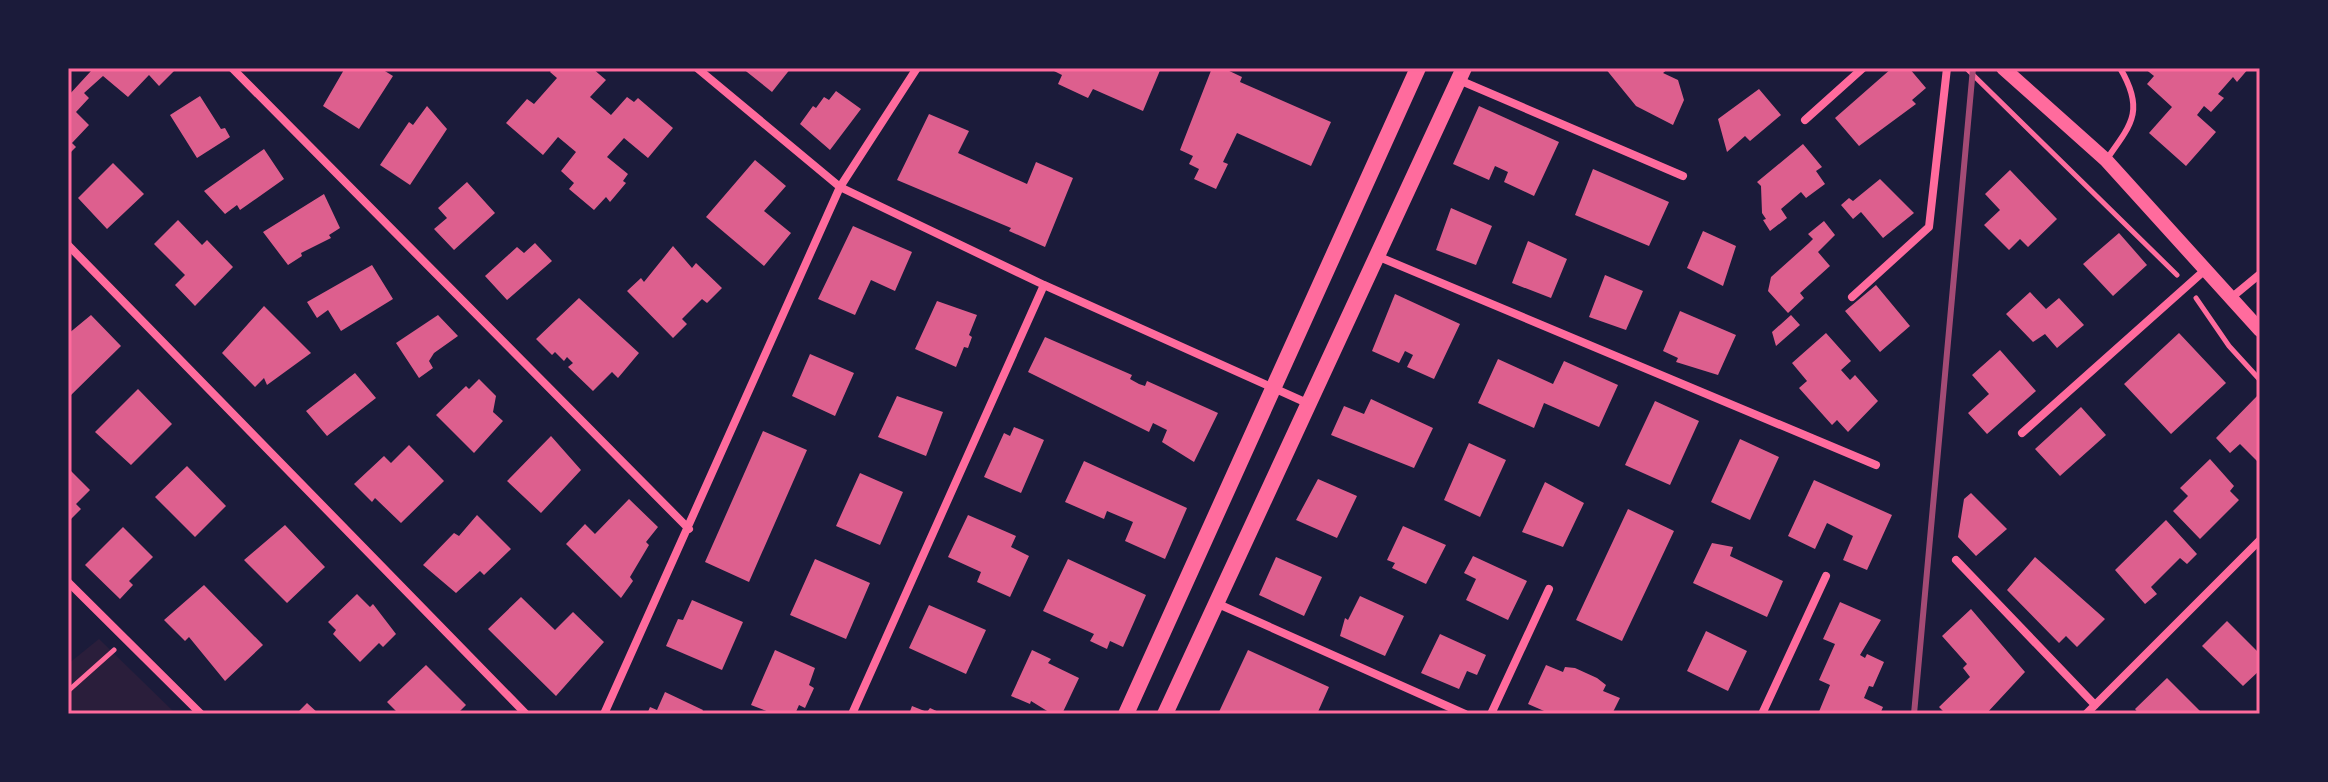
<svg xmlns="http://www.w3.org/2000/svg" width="2328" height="782" viewBox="0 0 2328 782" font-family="'IBM Plex Serif',serif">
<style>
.green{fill:#2a1e3b}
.building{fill:#dd5f8e}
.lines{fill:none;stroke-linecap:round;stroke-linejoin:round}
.path{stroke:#ff6b9d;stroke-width:5}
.service{stroke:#ff6b9d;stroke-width:6}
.minor{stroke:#ff6b9d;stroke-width:8}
.tertiary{stroke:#ff6b9d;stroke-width:14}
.secondary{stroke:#ff6b9d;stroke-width:16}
.rail{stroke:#a44b75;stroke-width:6}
.neatline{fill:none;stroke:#ff6b9d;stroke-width:3}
</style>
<rect width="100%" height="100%" fill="#1b1b3a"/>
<path class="green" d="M99,639l77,75h-108v-50z"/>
<path class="building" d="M87,68l87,3 -15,15 -10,-11 -21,22 -25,-21 -19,17 5,5 -13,14 13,13 -17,18 4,4 -8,8v-59l23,-25z
M345,68h35l13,8 -34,53 -36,-23z
M553,68h39l14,12 -16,17 21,18 16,-18 7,5 4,-4 35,30 -25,30 -24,-20 -17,19 21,17 -5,7 3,2 -16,19 -4,-5 -12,13 -25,-21 5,-6 -13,-12 15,-19 -18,-15 -15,18 -37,-32 21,-24 7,5 23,-26 -7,-6z
M742,68h49l-19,24z
M1048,68h113l-18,43 -50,-22 -5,9 -30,-14 4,-9z
M1212,68h11l19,9 -2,5 91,40 -20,44 -74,-33 -14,29 5,2 -12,25 -22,-10 5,-10 -10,-5 4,-8 -13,-6z
M1605,68h64l-6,5 15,7 6,20 -11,25 -37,-19z
M1892,68h17l17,20 -14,12 4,4 -57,42 -24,-28z
M2144,68h105l-12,14 -4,-5 -15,17 6,4 -13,14 -7,-6 -7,9 19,17 -30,34 -37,-33 23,-26 -25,-23 7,-8z
M1759,89l22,26 -31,26 -5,-5 -18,16 -9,-33z
M836,91l25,18 -31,41 -30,-26 13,-18 3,2 8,-11 5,3z
M200,96l21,33 4,-1 5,9 -33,21 -27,-43z
M427,106l20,23 -37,56 -30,-20 29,-43 4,3z
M1479,106l80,36 -25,54 -30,-14 4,-10 -13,-6 -6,14 -36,-16z
M929,114l40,17 -11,22 69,31 9,-22 37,16 -28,69 -36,-16 2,-3 -114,-48z
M1803,144l19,23 -6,4 9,13 -19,14 -5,-6 -20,17 6,9 -17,13 -7,-11 3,-1 -4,-6 -1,-27 -4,-4z
M264,149l20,30 -44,31 -3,-5 -12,9 -21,-23z
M755,160l31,26 -22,25 27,22 -27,33 -58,-49z
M113,163l31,31 -37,35 -29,-31z
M1593,169l76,33 -20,44 -74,-31z
M2010,170l47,49 -29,28 -8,-8 -11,11 -25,-25 16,-15 -15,-16z
M1880,179l34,34 -31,25 -22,-26 -8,7 -12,-14 8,-7 4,3z
M467,182l28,31 -41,37 -20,-21 13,-11 -9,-10z
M324,194l16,34 -11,7 2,3 -30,15 1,3 -14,9 -25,-33z
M1451,208l41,18 -16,39 -40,-15z
M178,220l24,25 5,-5 26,27 -38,39 -20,-21 10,-10 -31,-31z
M1824,221l11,14 -17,17 12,14 -30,27 4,5 -16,15 -20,-22 3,-14 38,-34 4,-4 -5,-5z
M853,226l59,26 -17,39 -24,-11 -16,35 -37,-16z
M1703,231l33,15 -13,40 -36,-18z
M2119,233l28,32 -34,31 -30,-32z
M1528,241l39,18 -16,39 -39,-15z
M535,243l17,18 -45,39 -22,-24 32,-29 7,6z
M673,246l19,22 4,-5 26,25 -15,15 -5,-4 -20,20 5,5 -14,14 -46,-47 14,-13 3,4z
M372,265l21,34 -52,32 -13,-21 -11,8 -10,-16z
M1605,275l38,16 -17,39 -37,-13z
M1876,285l34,41 -30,26 -35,-41z
M2030,292l16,17 13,-11 25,27 -27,23 -12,-14 -12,8 -27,-28z
M1395,294l65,30 -26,55 -27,-12 6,-12 -8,-4 -6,12 -27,-12z
M579,298l60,55 -21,25 -6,-6 -19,19 -25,-24 5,-4 -6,-6 -3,4 -9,-9 -3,3 -16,-16z
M937,301l40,14 -8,20 3,2 -4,11 -4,-1 -8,20 -41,-18z
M264,306l47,47 -44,32 -3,-7 -9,9 -33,-34z
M1680,311l56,24 -18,40 -42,-13 2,-4 -15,-7z
M91,315l30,31 -53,52v-64z
M438,315l20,21 -24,17 -5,8 4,7 -14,10 -23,-35z
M1791,315l9,10 -24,21 -4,-14z
M1826,333l25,28 -10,9 9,10 5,-5 23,26 -30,31 -11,-12 -5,5 -33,-37 8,-7 -15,-18z
M2179,333l47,50 -55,51 -47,-50z
M1045,337l87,38 -2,4 9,5 6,2 2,-5 71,32 -24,49 -32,-20 5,-12 -14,-7 -4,9 -121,-60z
M2000,350l36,41 -49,43 -19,-21 21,-19 -17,-19z
M810,354l44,19 -19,43 -43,-20z
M1498,359l55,25 11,-23 54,24 -19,42 -55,-24 -10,25 -56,-25z
M355,373l21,25 -49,38 -21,-25z
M479,379l17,17 -3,16 10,9 -29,32 -38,-38 30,-29 3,3z
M138,389l34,35 -41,41 -36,-33z
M2260,393v67l-2,2 -18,-18 -10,9 -14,-15z
M897,396l46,16 -17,44 -48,-19z
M1371,399l62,29 -19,40 -83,-33 13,-29 20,8z
M1655,401l44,20 -29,64 -45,-20z
M2081,407l25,28 -46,41 -25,-27z
M1014,427l30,13 -23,53 -37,-16 20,-44 6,3z
M763,431l44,19 -58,132 -44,-20z
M551,436l30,34 -40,43 -34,-32z
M1740,439l39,18 -29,63 -39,-18z
M1469,443l37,17 -26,57 -36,-17z
M409,445l35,36 -43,42 -26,-25 -3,4 -18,-18 30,-28 7,7z
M2210,459l24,27 -4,5 9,9 -39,39 -27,-28 15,-15 -8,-8z
M1084,461l103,47 -22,51 -40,-18 8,-19 -26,-11 -3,8 -39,-17z
M187,466l39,40 -31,31 -40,-40z
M68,468l22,22 -14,14 5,5 -13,13z
M860,473l43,19 -23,53 -44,-19z
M1318,479l39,17 -20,42 -41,-18z
M1814,480l78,35 -25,55 -24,-10 10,-24 -26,-13 -12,26 -27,-13z
M1545,482l39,21 -21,44 -41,-15z
M1971,493l36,36 -31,27 -18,-19 6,-38z
M629,499l29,28 -12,15 3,3 -19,32 3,4 -12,17 -55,-54 19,-20 10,10z
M1628,509l46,22 -52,110 -46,-21z
M477,515l34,34 -27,26 -4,-4 -24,22 -33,-28 31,-32 5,3z
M968,515l48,21 -5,11 18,9 -19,41 -33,-15 4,-10 -33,-15z
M2166,520l31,34 -10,10 -7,-6 -29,29 6,7 -12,10 -30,-34z
M285,525l40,42 -38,36 -43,-43z
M1403,526l43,19 -20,39 -34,-16 3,-5 -8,-3z
M123,527l30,30 -24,24 4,4 -13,14 -35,-34z
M1712,543l21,4 -3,9 53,25 -16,36 -74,-34z
M1473,556l54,25 -19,39 -42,-20 10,-21 -12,-6z
M1276,557l46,20 -18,39 -45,-21z
M2035,557l70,62 -28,28 -11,-11 -7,7 -52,-53z
M815,559l55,24 -24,56 -56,-24z
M1068,559l78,36 -23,52 -13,-6 -3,8 -17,-8 4,-7 -51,-23z
M204,585l59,60 -38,36 -36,-44 -4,4 -21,-21z
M357,594l13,13 3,-3 23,30 -13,13 -4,-4 -19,19 -27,-28 3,-4 -8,-8z
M1360,596l44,20 -19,40 -45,-20 5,-18 3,2z
M521,597l34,33 18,-18 31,30 -48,54 -68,-67z
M692,600l51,22 -21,48 -56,-24 12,-27 5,1z
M1840,602l41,18 -21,35 5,3 2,-4 17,8 -11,25 -4,-1 -5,12 19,9 -3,7h-62l12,-29 -11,-5 16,-36 -12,-5z
M929,605l57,25 -20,44 -57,-26z
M1971,609l54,63 -39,42h-40l-7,-7 31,-30 -7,-9 4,-4 -25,-28z
M2227,621l33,33v16l-17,16 -41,-40z
M1706,631l41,20 -19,40 -41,-20z
M1440,634l46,21 -9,20 -10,-4 -8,18 -38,-16z
M775,650l40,18 -6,17 5,3 -9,20 -6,-3 -4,9h-21l-23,-9z
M1032,650l19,9 -3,4 31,15 -17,36h-10l-21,-13 -1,3 -19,-8z
M1248,650l81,37 -12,27h-99z
M426,665l40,40 -9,9h-58l-12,-12z
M1546,665l17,7 2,-5 10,1 22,10 9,7 -3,6 17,7 -8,16h-61l-23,-10z
M2167,678l36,36h-64l-4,-5z
M665,692l38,18 -2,4h-54l3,-7 7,3z
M307,703l12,11h-23z
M912,706l15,6 3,-4 13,6h-34z"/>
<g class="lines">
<path class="path" d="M1966,68l211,207
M2196,298l33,48 31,34
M68,691l46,-41"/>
<path class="service" d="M2106,160c26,-36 39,-50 14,-92"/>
<path class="minor" d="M232,68l457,461
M697,68l143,119 204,98 263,118
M1459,80l224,96
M1805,120l58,-52
M68,245l458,469
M1377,256l499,209
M1852,297l77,-70 18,-159
M2231,298l29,-24
M2022,433l183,-163
M1956,560l139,145
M68,582l133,132
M1216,603l249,111
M604,714l236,-527 77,-119
M852,714l192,-429
M1491,714l58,-125
M1762,714l64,-138
M2086,714l174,-174"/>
<path class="tertiary" d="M2003,68l103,92 154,170"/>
<path class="secondary" d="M1126,714l292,-646
M1165,714l299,-646"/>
<path class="rail" d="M1914,714l59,-646"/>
</g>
<rect width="2328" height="782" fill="none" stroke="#1b1b3a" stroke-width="140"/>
<rect x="70" y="70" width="2188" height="642" class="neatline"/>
</svg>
